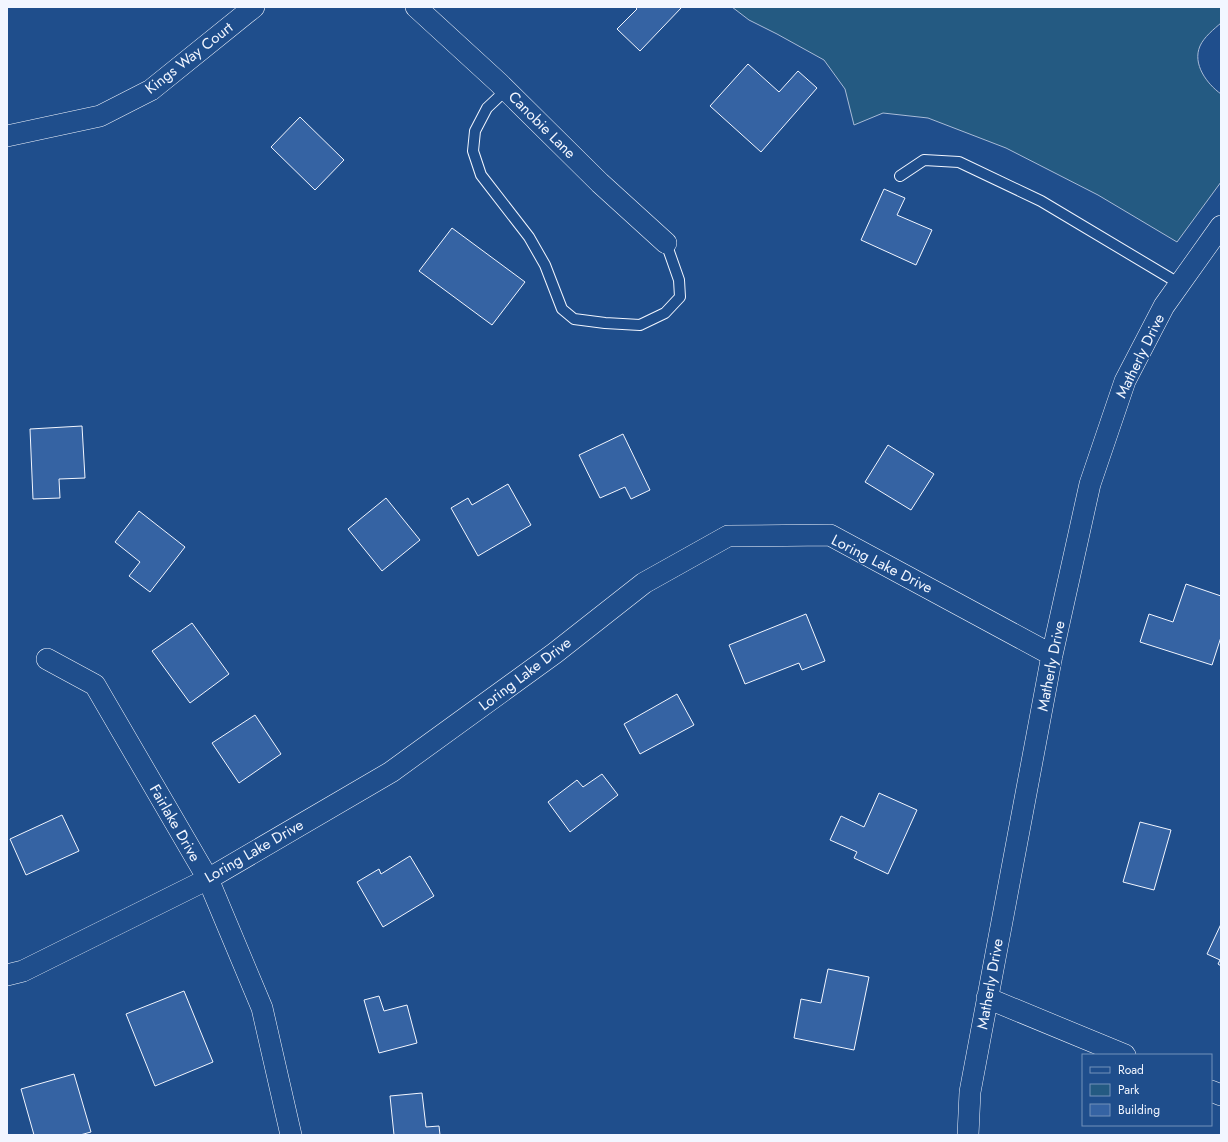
<svg xmlns="http://www.w3.org/2000/svg" width="1228" height="1142" viewBox="0 0 1228 1142" font-family="Jost,sans-serif">
<style>
.green{fill:#245a82;stroke:#a8bbd7}
.building{fill:#3563a3;stroke:#f2f6ff}
.lines{fill:none;stroke-linecap:round;stroke-linejoin:round}
.lane-casing{stroke:#f2f6ff;stroke-width:12}
.street-casing{stroke:#f2f6ff;stroke-width:22}
.lane{stroke:#1f4e8c;stroke-width:10}
.street{stroke:#1f4e8c;stroke-width:21}
.labels{text-anchor:middle;dominant-baseline:central;stroke-width:3;stroke-linejoin:round;paint-order:stroke}
.street-label{font-size:15px;fill:#f2f6ff;stroke:#1f4e8c}
</style>
<rect width="100%" height="100%" fill="#1f4e8c"/>
<path class="green" d="M732,7h489v16c-7,6 -17,14 -21,23 -8,18 7,38 21,48v88l-44,60 -79,-47 -92,-47 -78,-30 -45,-5 -29,12 -9,-36 -21,-29 -47,-26 -28,-14z"/>
<path class="building" d="M635,7h47l-42,44 -23,-22 20,-20z
M748,64l31,28 19,-21 19,17 -56,64 -51,-46z
M300,117l44,43 -29,30 -44,-43z
M884,189l21,9 -8,17 35,15 -16,35 -55,-25z
M452,228l73,54 -33,43 -73,-54z
M82,426l3,52 -26,1 1,19 -27,1 -3,-70z
M623,434l27,56 -19,9 -6,-12 -25,11 -21,-43z
M888,445l46,29 -23,36 -46,-28z
M508,484l23,41 -53,31 -27,-48 17,-10 4,7z
M386,498l34,42 -38,31 -34,-42z
M139,511l46,36 -35,45 -21,-16 11,-14 -25,-20z
M1186,584l35,12v41l-9,28 -72,-23 9,-28 24,8z
M806,614l19,47 -23,9 -3,-7 -54,21 -16,-39z
M192,623l37,51 -39,29 -38,-52z
M677,694l17,31 -54,29 -16,-30z
M255,715l26,39 -42,29 -27,-40z
M602,774l16,21 -48,37 -22,-30 29,-22 6,7z
M879,793l38,17 -29,64 -34,-16 3,-6 -27,-12 11,-24 23,11z
M62,815l17,36 -53,24 -16,-36z
M1140,822l31,8 -17,60 -31,-8z
M410,856l24,40 -51,31 -26,-45 22,-13 2,5z
M1221,924v42l-3,-2 2,-4 -13,-6z
M828,969l41,8 -15,73 -60,-12 7,-39 20,4z
M184,991l29,71 -58,24 -29,-72z
M379,996l5,15 23,-6 10,38 -38,10 -15,-53z
M74,1074l17,58 -11,3h-46l-13,-46z
M422,1093l4,34 13,-1 1,9h-46l-4,-39z"/>
<g class="lines">
<defs>
<path id="lane" d="M506,90l-19,18 -12,23 -2,20 8,24 48,62 16,28 17,44 12,10 31,4 35,2 25,-12 15,-16 -1,-17 -13,-37
M900,176l24,-16 35,2 82,39 139,83"/>
<path id="street" d="M416,7l83,76 101,100 66,60
M7,136l93,-20 51,-26 103,-83
M47,659l48,26 113,194 54,129 29,127
M7,975l16,-4 185,-92 183,-107 164,-119 89,-70 84,-47 102,-1 222,120
M987,998l138,57
M1211,1091l10,4
M968,1135l2,-43 82,-437 38,-171 35,-103 39,-75 57,-80"/>
</defs>
<use href="#lane" class="lane-casing"/>
<use href="#street" class="street-casing"/>
<use href="#lane" class="lane"/>
<use href="#street" class="street"/>
</g>
<g class="labels">
<g class="street-label">
<text transform="translate(189 58) rotate(-38)">Kings Way Court</text>
<text transform="translate(542 125) rotate(45)">Canobie Lane</text>
<text transform="translate(1140 356) rotate(-64)">Matherly Drive</text>
<text transform="translate(882 564) rotate(27)">Loring Lake Drive</text>
<text transform="translate(1051 666) rotate(-79)">Matherly Drive</text>
<text transform="translate(525 674) rotate(-37)">Loring Lake Drive</text>
<text transform="translate(175 823) rotate(60)">Fairlake Drive</text>
<text transform="translate(254 851) rotate(-30)">Loring Lake Drive</text>
<text transform="translate(990 984) rotate(-80)">Matherly Drive</text>
</g>
</g>
<rect width="1228" height="1142" fill="none" stroke="#f2f6ff" stroke-width="16"/>
<rect x="1082" y="1054" width="130" height="72" fill="#1f4e8c" stroke="#7391ba"/>
<rect x="1090" y="1067" width="20" height="6" fill="#1f4e8c" stroke="#7391ba"/>
<text x="1118" y="1074" font-size="12" fill="#f2f6ff">Road</text>
<rect x="1090" y="1084" width="20" height="12" fill="#245a82" stroke="#7391ba"/>
<text x="1118" y="1094" font-size="12" fill="#f2f6ff">Park</text>
<rect x="1090" y="1104" width="20" height="12" fill="#3563a3" stroke="#7391ba"/>
<text x="1118" y="1114" font-size="12" fill="#f2f6ff">Building</text>
</svg>
